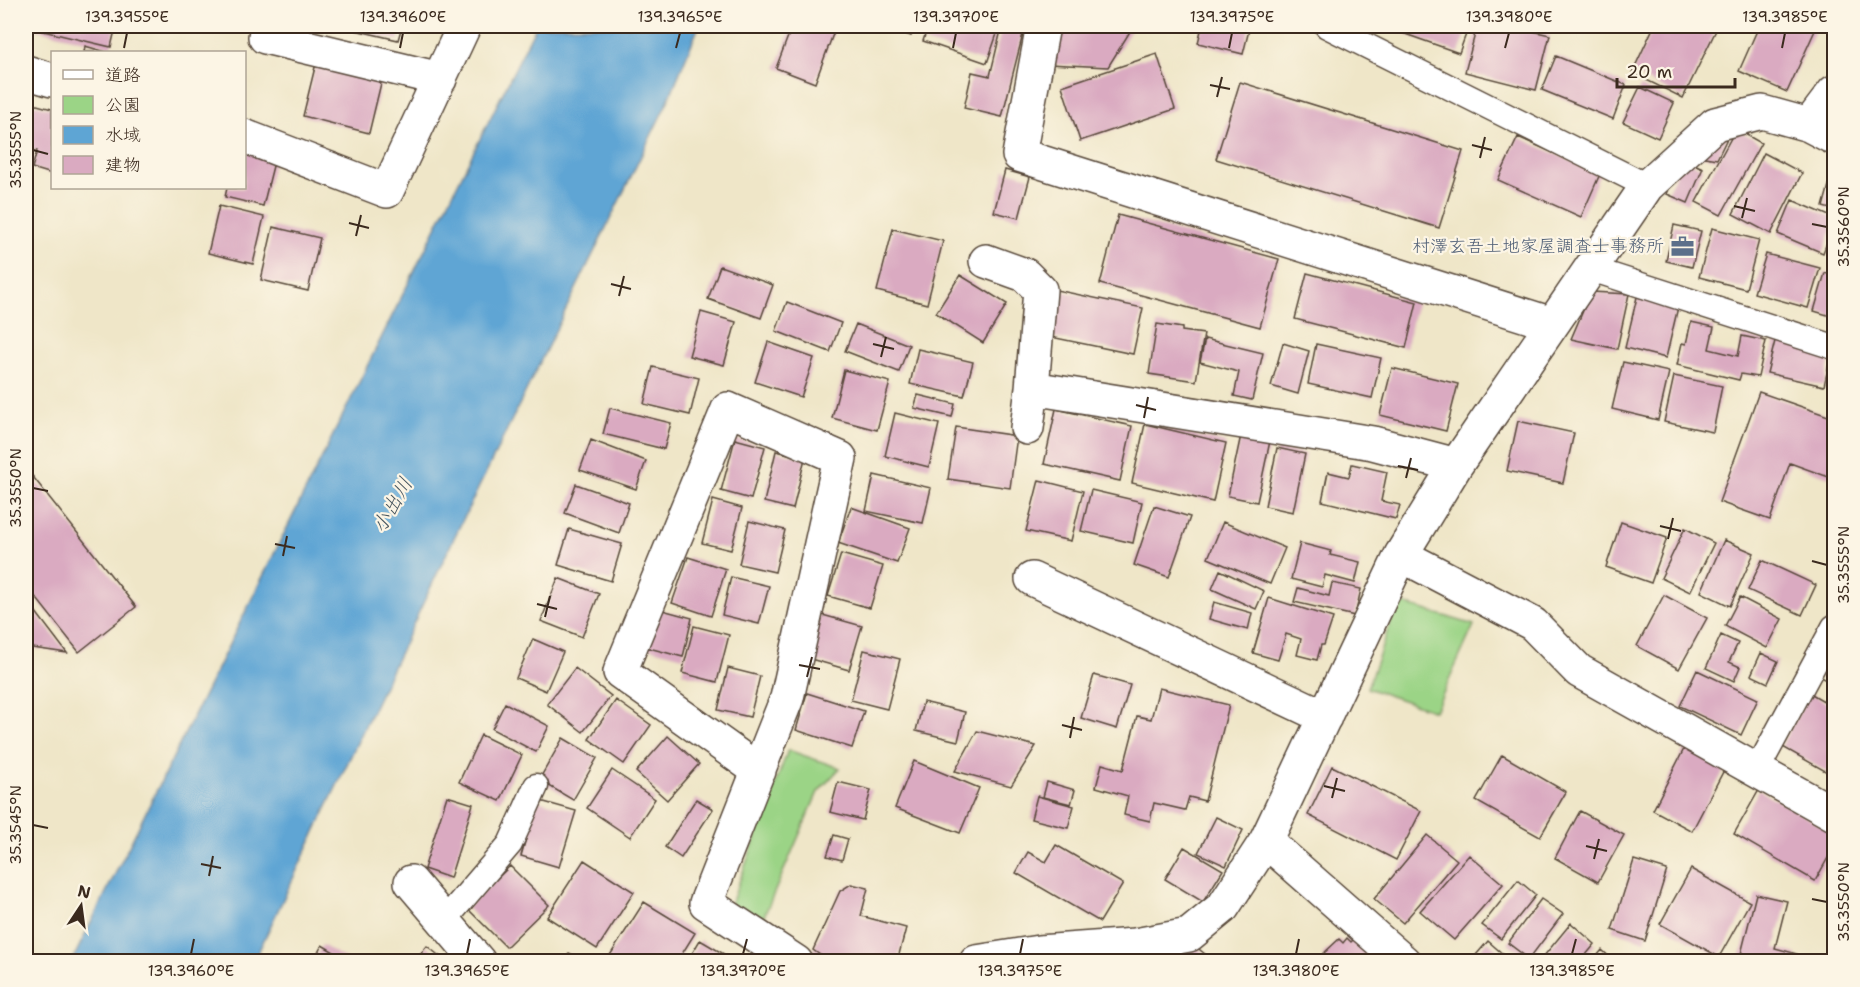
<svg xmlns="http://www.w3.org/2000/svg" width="1860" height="987" viewBox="0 0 1860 987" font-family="'Shantell Sans','Klee One',sans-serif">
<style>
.green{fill:#9bd486;stroke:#6b7f52;stroke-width:1.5}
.water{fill:#5ea5d4;stroke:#4c6879;stroke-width:1.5}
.building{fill:#daaac1}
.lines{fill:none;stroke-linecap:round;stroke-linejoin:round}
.service-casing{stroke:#564638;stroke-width:27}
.minor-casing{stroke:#564638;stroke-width:36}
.service{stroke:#fff;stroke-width:24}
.minor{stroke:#fff;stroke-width:33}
.ticks{fill:none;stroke:#3b2a1e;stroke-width:2}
.labels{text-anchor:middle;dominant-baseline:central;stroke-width:4.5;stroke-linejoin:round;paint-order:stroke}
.service-label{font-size:18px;fill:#4e5e75;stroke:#fcf5e5;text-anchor:end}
.water-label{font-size:20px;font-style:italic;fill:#47555e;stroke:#fcf5e5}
.neatline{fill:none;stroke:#3b2a1e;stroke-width:2}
.ticks-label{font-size:15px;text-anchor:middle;fill:#3b2a1e}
</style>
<rect width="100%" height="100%" fill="#fcf5e5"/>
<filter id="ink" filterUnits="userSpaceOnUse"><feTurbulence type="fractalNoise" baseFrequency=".0167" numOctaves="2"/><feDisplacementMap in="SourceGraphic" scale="12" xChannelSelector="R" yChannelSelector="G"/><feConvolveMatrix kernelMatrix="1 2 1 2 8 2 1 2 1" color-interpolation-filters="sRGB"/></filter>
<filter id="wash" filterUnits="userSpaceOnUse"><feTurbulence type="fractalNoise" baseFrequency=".008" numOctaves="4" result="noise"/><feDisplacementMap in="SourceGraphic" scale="24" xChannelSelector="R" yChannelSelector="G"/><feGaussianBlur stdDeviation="1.35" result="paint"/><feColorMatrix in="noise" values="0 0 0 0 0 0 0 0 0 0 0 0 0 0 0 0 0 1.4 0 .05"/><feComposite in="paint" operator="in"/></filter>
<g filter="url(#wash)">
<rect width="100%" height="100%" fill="#efe6c8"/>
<path class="green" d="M1398,602l76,23 -39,86 -68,-23z
M788,750l52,18 -22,24 -57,131 -30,-19z"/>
<path class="water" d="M536,26h163l-31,75 -215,439 -199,421h-182z"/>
<g id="blocks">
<path class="building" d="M26,26h90l-5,21 -85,-20z
M347,26h55l-4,14 -52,-12z
M792,26h44l-21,57 -39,-15z
M882,26h33l-4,10z
M928,26h64l7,2 -12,35 -64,-22z
M1002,26h23l-23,91 -38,-9 8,-36 18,4z
M1056,26l21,1 1,-1h36l-1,3 18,1 -23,37 -60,-3z
M1202,26h48l-7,28 -45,-11z
M1396,26h73l-10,27 -65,-23z
M1477,26h34l39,9 -14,55 -71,-18z
M1654,26h64l-35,72 -51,-25z
M1759,26h58l-30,66 -48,-21z
M85,46l21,6h-22z
M1157,54l18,55 -95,32 -18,-55z
M1556,56l70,29 -13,34 -71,-29z
M316,63l66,16 -13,54 -66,-17z
M1240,82l223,69 -24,77 -223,-69z
M1640,87l34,16 -16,35 -35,-16z
M26,102l26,7v65l-20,-6 5,-17 -11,-3z
M1736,129l25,14 -40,72 -25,-13z
M1731,130l-14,29 -25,-4z
M1518,137l82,37 -19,43 -83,-37z
M244,150l31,8 -12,48 -38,-9 2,-9h17z
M1764,153l38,20 -31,61 -38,-20z
M1682,159l21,9 -15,35 -21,-9z
M1834,167v43l-11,-3z
M1005,170l25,7 -11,41 -25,-6z
M1792,200l42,18v6l-11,29 -45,-19z
M219,206l45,11 -11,47 -45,-11z
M1118,215l161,44 -19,68 -160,-43z
M1674,225l27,6 -9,36 -26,-6z
M273,227l47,11 -12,53 -47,-11z
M1712,228l47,12 -13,49 -47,-12z
M893,229l50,12 -16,63 -50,-13z
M1766,254l54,14 -12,40 -54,-15z
M720,266l53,19 -12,33 -53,-19z
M1307,273l110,29 -11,46 -111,-29z
M1825,273l9,3v41l-20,-6z
M960,275l47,29 -24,39 -47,-30z
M1056,290l87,18 -10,46 -87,-18z
M1591,292l38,2 -12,55 -46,-10z
M1637,297l41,10 -12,51 -41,-10z
M787,302l54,21 -11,29 -54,-21z
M701,312l35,10 -12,43 -35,-9z
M1691,322l23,5 -5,22 29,7 4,-20 24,5 -8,36 -17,-3 -2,6 -62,-15 5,-22 4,1z
M856,324l53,21 -10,27 -54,-21z
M1157,324l25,4v3l22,3 -8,47 -47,-7z
M1205,339l58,14 -11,47 -18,-4 5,-24 -39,-10z
M1775,341l56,14 -7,31 -57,-13z
M768,342l46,16 -13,39 -46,-15z
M1283,343l26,8 -11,43 -27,-8z
M1316,344l65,14 -9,40 -64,-14z
M918,349l55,13 -9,34 -54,-12z
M1623,362l46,10 -11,48 -46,-11z
M653,367l46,11 -9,37 -46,-11z
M1392,368l66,16 -12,47 -66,-16z
M844,370l46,12 -13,48 -45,-12z
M1674,376l48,10 -9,46 -49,-10z
M1759,392l75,26v61l-44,-16 -20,57 -51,-18z
M918,395l37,9 -3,13 -38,-9z
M610,408l61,15 -7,26 -61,-15z
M1056,409l76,17 -12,55 -76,-17z
M895,413l44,11 -10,43 -44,-11z
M1518,421l56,12 -11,50 -56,-12z
M1145,424l81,19 -13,59 -81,-19z
M956,427l61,9 -7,52 -62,-9z
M1241,435l29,6 -13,61 -29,-6z
M735,439l30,8 -14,52 -30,-8z
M591,440l55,21 -10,28 -56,-19z
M1277,448l28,6 -12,58 -28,-6z
M776,451l29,7 -12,51 -29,-7z
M1352,464l35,8 -6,29 19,4 -4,14 -74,-18 6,-29 21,5z
M26,468l110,139 -57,45 -53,-67z
M874,475l57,13 -8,35 -57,-12z
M1039,480l44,11 -12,50 -45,-10z
M576,484l53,19 -10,30 -54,-20z
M1091,490l51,12 -9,41 -52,-12z
M713,500l29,8 -11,42 -29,-7z
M1154,506l36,11 -21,60 -35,-12z
M851,507l59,21 -13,35 -59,-20z
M749,521l36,9 -10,42 -36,-8z
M1223,522l62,26 -15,36 -62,-26z
M1621,522l46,16 -16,45 -45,-16z
M1685,528l29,15 -24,49 -29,-14z
M569,529l53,15 -11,37 -53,-16z
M1724,540l30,13 -24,53 -29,-14z
M1300,543l31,8 -1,4 30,7 -5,21 -30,-8 -3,12 -31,-8z
M841,554l42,12 -13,42 -42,-12z
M688,557l38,12 -15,47 -39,-13z
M1762,560l54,25 -14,30 -54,-25z
M1220,570l44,21 -8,18 -44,-20z
M731,577l38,9 -10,38 -37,-9z
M558,578l41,16 -17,43 -41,-16z
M1332,583l29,6 -6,27 -61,-14 4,-14 31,8z
M1664,595l43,23 -28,51 -42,-23z
M1740,597l42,22 -15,29 -42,-22z
M1269,598l64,20 -9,27h-3l-4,15 -20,-5 4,-16 -15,-5 -8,26 -25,-7z
M26,599l41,54 -41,-6z
M1214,602l38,11 -4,17 -39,-11z
M655,608l37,10 -9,39 -38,-10z
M819,614l43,12 -13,44 -42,-12z
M694,626l35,9 -12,47 -35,-9z
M1721,635l17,8 -9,19 11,5 -6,14 -28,-13z
M533,639l30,13 -17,39 -30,-13z
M864,650l36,9 -13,50 -36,-9z
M1761,653l17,8 -10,22 -17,-8z
M1832,654l2,1v29l-14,-7z
M575,668l36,28 -28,36 -36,-28z
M728,668l32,8 -10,41 -32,-7z
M1697,670l61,29 -17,36 -61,-29z
M1094,675l36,10 -13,44 -36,-11z
M1159,688l70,17 -24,96 -16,-4 -4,13 -31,-7 -4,18 -26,-6 4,-19 -32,-9 6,-23 21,6 14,-54 14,3z
M807,693l57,18 -12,37 -56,-18z
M1810,693l24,14v69l-53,-30z
M616,700l35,25 -27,39 -35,-25z
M923,702l42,10 -7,29 -42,-10z
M505,703l44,23 -13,26 -44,-23z
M977,731l59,15 -25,40 -56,-15z
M481,735l41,20 -22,46 -41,-19z
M668,736l31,28 -32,36 -31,-28z
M563,738l34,20 -24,42 -34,-20z
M1685,747l40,21 -33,63 -39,-21z
M1502,755l64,37 -26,45 -64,-36z
M914,761l65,27 -19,45 -65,-25z
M1332,766l89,45 -25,49 -88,-45z
M612,770l43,29 -25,38 -43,-29z
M838,782l33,8 -8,30 -33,-8z
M1047,782l28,8 -4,14 -28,-7z
M1759,790l75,43v14l-19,34 -81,-47z
M447,796l26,8 -23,74 -26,-9z
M1037,796l37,10 -6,22 -37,-9z
M696,799l17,10 -32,49 -16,-11z
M537,800l39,11 -17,56 -38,-11z
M1580,811l44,24 -26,47 -43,-24z
M1216,817l27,13 -17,36 -28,-13z
M834,835l14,4 -6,21 -15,-4z
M1427,835l30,25 -54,63 -29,-24z
M1056,845l67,39 -23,38 -84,-49 12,-21 18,10z
M1184,847l39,23 -20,32 -38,-23z
M1469,855l34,29 -49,56 -34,-29z
M584,860l50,32 -37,57 -50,-32z
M1634,860l33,10 -22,71 -33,-11z
M510,866l39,39 -43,42 -39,-39z
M1691,869l59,33 -31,55 -59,-33z
M1518,880l18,15 -35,44 -19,-14z
M851,884l17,4 -7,28 45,12 -9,34h-67l-17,-12 27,-59z
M1756,894l31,7 -12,47 22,6 -1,8h-57z
M1541,899l22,15 -34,45 -21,-16z
M644,902l51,31 -18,29h-67l-3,-2z
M1571,923l24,21 -15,18h-41z
M1359,934l28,28h-58l-7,-7 17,-16 4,4 4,-5 4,4z
M700,940l29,17 -3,5h-39z
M1488,941l24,21h-42z
M1190,942l25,20h-39z
M322,945l29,17h-38z
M427,946l20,16h-33z
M1602,950l13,12h-23z
M569,953l17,9h-21z"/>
</g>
</g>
<g filter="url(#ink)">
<use href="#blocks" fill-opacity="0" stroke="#564638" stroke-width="1.5"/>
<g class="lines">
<defs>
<path id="service" d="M1327,26l320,160
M1591,269l243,78
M1756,772l78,-145
M444,921l66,-77 26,-58"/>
<path id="minor" d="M267,26l-2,11 175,42
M1043,26l-24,129 533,169
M26,72l26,8
M1809,125l25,-33
M244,136l143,55 77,-165
M986,261l39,14 15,15 -8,98 -5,40
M1032,388l341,55 83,22
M1401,555l132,69 46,47 255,143
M1032,579l293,138
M759,771l-139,-99 108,-263 112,49 -53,240 -81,205 90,59
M1266,841l138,121
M411,882l68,80
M976,962l63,-10 96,-7 54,-10 34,-28 43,-66 135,-286 55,-90 191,-279 68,-62 47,-12 47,13 25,13"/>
</defs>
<use href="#service" class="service-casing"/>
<use href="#minor" class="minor-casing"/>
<use href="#service" class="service"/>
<use href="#minor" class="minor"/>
</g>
</g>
<path class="ticks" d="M124,48l3,-15M400,48l3,-15M676,48l4,-15M953,48l3,-15M1229,48l3,-15M1505,48l4,-15M1782,48l3,-15M1210,85l20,4M1217,97l5,-20M1472,145l20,5M33,150l15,4M1480,158l5,-21M1734,206l21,5M1742,218l5,-20M349,223l20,5M1812,224l15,3M356,236l5,-21M611,284l20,5M619,296l5,-20M873,344l21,5M881,357l5,-20M1136,405l20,5M1144,418l4,-21M1398,466l20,4M1406,478l5,-20M33,488l15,3M1660,526l21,5M1668,539l5,-21M275,544l20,4M283,556l4,-20M1812,561l15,4M537,604l20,5M545,617l5,-21M799,665l21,4M807,677l5,-20M1062,725l20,5M1070,738l4,-21M1324,786l21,5M1332,798l5,-20M33,825l15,3M1586,846l21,5M1594,859l5,-20M201,864l20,4M209,876l4,-20M1812,899l15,3M191,954l3,-15M467,954l3,-15M743,954l4,-15M1020,954l3,-15M1296,954l3,-15M1572,954l4,-15"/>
<defs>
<symbol id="office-bare" viewBox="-9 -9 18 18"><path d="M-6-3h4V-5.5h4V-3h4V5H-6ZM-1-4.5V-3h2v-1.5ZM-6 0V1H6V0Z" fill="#5c6f8a" stroke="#fcf5e5" stroke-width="2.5" paint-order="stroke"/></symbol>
</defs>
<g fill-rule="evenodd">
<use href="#office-bare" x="1666" y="230" width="33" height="33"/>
</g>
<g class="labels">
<g class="service-label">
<text x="1664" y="246">村澤玄吾土地家屋調査士事務所</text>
</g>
<g class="water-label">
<text transform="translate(392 505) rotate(-60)">小出川</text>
</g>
</g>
<rect width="1860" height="987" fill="none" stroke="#fcf5e5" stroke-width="66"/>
<rect x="51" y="51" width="195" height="138" fill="#fcf5e5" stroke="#afa495" stroke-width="1.5"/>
<rect x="63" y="70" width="30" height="9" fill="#ffffff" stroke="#afa495" stroke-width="1.5"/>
<text x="105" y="81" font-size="18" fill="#3b2a1e">道路</text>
<rect x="63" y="96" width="30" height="18" fill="#9bd486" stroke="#afa495" stroke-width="1.5"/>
<text x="105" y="111" font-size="18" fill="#3b2a1e">公園</text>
<rect x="63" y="126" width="30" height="18" fill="#5ea5d4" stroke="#afa495" stroke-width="1.5"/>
<text x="105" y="141" font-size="18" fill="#3b2a1e">水域</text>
<rect x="63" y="156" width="30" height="18" fill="#daaac1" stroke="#afa495" stroke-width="1.5"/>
<text x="105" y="171" font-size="18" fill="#3b2a1e">建物</text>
<g transform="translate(81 906) rotate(13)" stroke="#fcf5e5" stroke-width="4.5" paint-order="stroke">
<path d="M0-4.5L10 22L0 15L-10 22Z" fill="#3b2a1e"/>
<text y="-9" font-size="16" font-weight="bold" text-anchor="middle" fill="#3b2a1e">N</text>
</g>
<path d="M1617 78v9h118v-9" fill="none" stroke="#3b2a1e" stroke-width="3"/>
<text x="1626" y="78" font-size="18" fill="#3b2a1e" stroke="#fcf5e5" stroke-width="4.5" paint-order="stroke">20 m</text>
<rect x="33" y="33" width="1794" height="921" class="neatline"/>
<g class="ticks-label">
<text x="127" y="22">139.3955°E</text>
<text x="403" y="22">139.3960°E</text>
<text x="680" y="22">139.3965°E</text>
<text x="956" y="22">139.3970°E</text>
<text x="1232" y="22">139.3975°E</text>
<text x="1509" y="22">139.3980°E</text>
<text x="1785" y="22">139.3985°E</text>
<text transform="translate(16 150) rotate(-90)" y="5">35.3555°N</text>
<text transform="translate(1844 227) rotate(-90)" y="5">35.3560°N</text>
<text transform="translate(16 488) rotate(-90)" y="5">35.3550°N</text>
<text transform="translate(1844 565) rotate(-90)" y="5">35.3555°N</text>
<text transform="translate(16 825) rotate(-90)" y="5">35.3545°N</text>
<text transform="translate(1844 902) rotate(-90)" y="5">35.3550°N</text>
<text x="191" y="976">139.3960°E</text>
<text x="467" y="976">139.3965°E</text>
<text x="743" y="976">139.3970°E</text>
<text x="1020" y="976">139.3975°E</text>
<text x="1296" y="976">139.3980°E</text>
<text x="1572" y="976">139.3985°E</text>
</g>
</svg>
